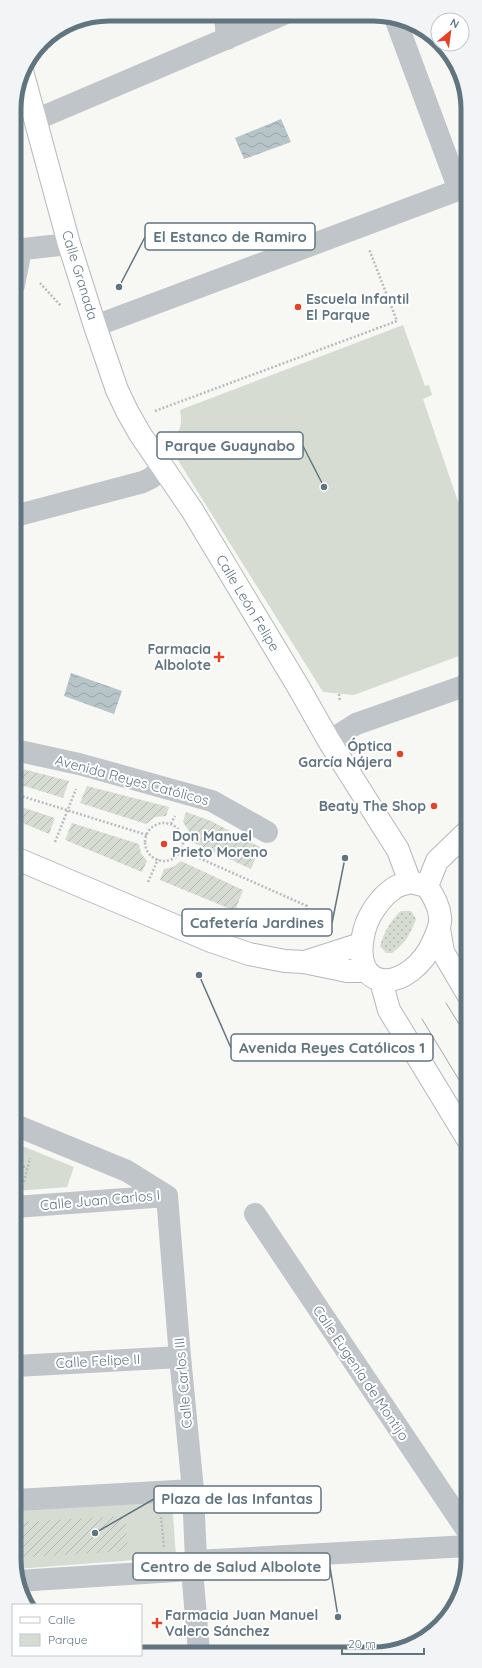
<svg xmlns="http://www.w3.org/2000/svg" width="482" height="1668" viewBox="0 0 482 1668" font-family="Quicksand,sans-serif">
<style>
.grass{fill:url(#grass-dots)}
.park{fill:#d7dcd3}
.garden{fill:url(#garden-furrows)}
.water{fill:url(#water-waves)}
.lines{fill:none;stroke-linecap:round;stroke-linejoin:round}
.secondary-casing{stroke:#b2b9bd;stroke-width:24}
.path{stroke:#b8bcbf;stroke-width:2.5;stroke-dasharray:2 2;stroke-linecap:butt}
.street{stroke:#c0c5c9;stroke-width:22}
.secondary{stroke:#fff;stroke-width:22}
.tram{stroke:#9fa8ad;stroke-width:1}
.poi-dot{fill:#e84023;stroke:#fff;stroke-width:1.5}
.labels{text-anchor:middle;dominant-baseline:central;stroke-width:4;stroke-linejoin:round;paint-order:stroke}
.street-label{font-size:14px;fill:#617580;stroke:#fff}
.poi-label{font-size:14px;font-weight:bold;fill:#617580;stroke:#fff;text-anchor:start}
.rim{fill:none;stroke:#617580;stroke-width:5}
.leader{fill:none;stroke:#617580;stroke-width:1.5}
.callout-dot{fill:#617580;stroke:#fff;stroke-width:1.5}
.callout{fill:#fff;stroke:#617580;stroke-width:1.5}
.callout-label{font-size:15px;text-anchor:middle;font-weight:bold;fill:#617580}
</style>
<defs>
<pattern id="grass-dots" width="8" height="8" patternUnits="userSpaceOnUse"><rect width="8" height="8" fill="#d7dcd3"/><path d="M2 2h.1M6 6h.1" fill="none" stroke="#b2b7b0" stroke-width="1.8" stroke-linecap="round"/></pattern>
<pattern id="garden-furrows" width="10" height="10" patternUnits="userSpaceOnUse"><rect width="10" height="10" fill="#d7dcd3"/><path d="M-1 1l2-2M0 10L10 0M9 11l2-2" fill="none" stroke="#b2b7b0"/></pattern>
<pattern id="water-waves" width="16" height="10" patternUnits="userSpaceOnUse"><rect width="16" height="10" fill="#b7c5c8"/><path d="M0 5q4-4 8 0t8 0" fill="none" stroke="#98a5a8"/></pattern>
</defs>
<rect width="100%" height="100%" fill="#f7f7f4"/>
<path class="grass" d="M401,911h10l5,8c-5,14 -11,25 -24,34h-6l-6,-7c4,-14 10,-25 21,-35z"/>
<path class="park" d="M403,325l22,61 4,-1 3,10 -9,4 44,129v125l-113,42 -31,-3 -154,-246c10,-13 14,-19 11,-36z
M15,1143l59,24 -7,20 -52,4z
M172,1501l4,56 -160,12v-60z"/>
<path class="garden" d="M15,767l54,14 -6,17 -48,-15z
M87,786l82,21 -3,9 -11,1 -9,7 -66,-21z
M15,805l40,13 -6,16 -34,-14z
M186,812l25,9 49,26 -9,22 -61,-28 -1,-10 -6,-9z
M72,823l67,21 2,9 6,8 -5,11 -77,-32z
M181,861l62,29 -8,21 -75,-31 4,-11 9,-2z
M125,1516l3,35 -112,7v-36z"/>
<path class="water" d="M281,119l10,23 -47,17 -9,-21z
M71,673l51,18 -8,23 -50,-18z"/>
<g class="lines">
<defs>
<path id="secondary" d="M22,71l47,173 26,82 22,64 10,21 13,23 52,76 107,178 30,53 69,109 12,32
M15,858l196,83 38,13 36,7 19,1 43,9h19
M410,882l17,4c6,10 12,19 13,31 1,8 -3,16 -6,23 -23,54 -88,57 -69,-12 4,-14 16,-31 28,-39 4,-4 12,-5 17,-7z
M427,886l10,-25 30,-29
M439,929l4,23 24,41
M305,962l56,-18
M381,981l8,29 78,128"/>
</defs>
<use href="#secondary" class="secondary-casing"/>
<path class="path" d="M40,283l21,23
M155,411l242,-90 -28,-72
M339,694l1,8
M15,794l132,41
M145 842a19 19 0 1 1 38 0a19 19 0 1 1-38 0Z
M171,824l4,-8
M55,842l21,-53
M181,850l126,56 -1,27
M148,882l10,-23
M15,1166l12,1
M24,1182l6,-24
M161,1517l3,31"/>
<path class="street" d="M225,15l2,24
M395,18l64,172
M35,120l247,-105
M14,250l55,-6
M14,285l7,-35
M95,326l371,-139
M15,516l128,-34 8,-4 13,-10
M329,741l27,-17 111,-39
M15,750l64,14 133,37 55,31
M15,1125l112,46 40,25
M167,1196l13,161 13,133 3,71 -4,9
M15,1207l152,-11
M255,1214l213,318
M16,1366l164,-9
M16,1500l177,-10
M196,1561l272,-15
M192,1570l7,82
M17,1581l175,-11"/>
<use href="#secondary" class="secondary"/>
<path class="tram" d="M446,1003l21,34
M422,1019l45,74"/>
</g>
<g class="poi-dot">
<circle cx="298" cy="307" r="4"/>
<path d="M217 651h4v4h4v4h-4v4h-4v-4h-4v-4h4z"/>
<circle cx="400" cy="754" r="4"/>
<circle cx="434" cy="806" r="4"/>
<circle cx="164" cy="844" r="4"/>
<path d="M155 1617h4v4h4v4h-4v4h-4v-4h-4v-4h4z"/>
</g>
<g class="labels">
<g class="street-label">
<text transform="translate(80 275) rotate(73)">Calle Granada</text>
<text transform="translate(248 603) rotate(59)">Calle León Felipe</text>
<text transform="translate(132 780) rotate(15)">Avenida Reyes Católicos</text>
<text transform="translate(100 1200) rotate(-5)">Calle Juan Carlos I</text>
<text transform="translate(98 1361) rotate(-3)">Calle Felipe II</text>
<text transform="translate(361 1373) rotate(56)">Calle Eugenía de Montijo</text>
<text transform="translate(183 1383) rotate(-95)">Calle Carlos III</text>
</g>
<g class="poi-label">
<text x="306" y="299">Escuela Infantil<tspan x="306" dy="16">El Parque</tspan></text>
<text x="211" y="649" text-anchor="end">Farmacia<tspan x="211" dy="16">Albolote</tspan></text>
<text x="392" y="746" text-anchor="end">Óptica<tspan x="392" dy="16">García Nájera</tspan></text>
<text x="426" y="806" text-anchor="end">Beaty The Shop</text>
<text x="172" y="836">Don Manuel<tspan x="172" dy="16">Prieto Moreno</tspan></text>
<text x="165" y="1615">Farmacia Juan Manuel<tspan x="165" dy="16">Valero Sánchez</tspan></text>
</g>
</g>
<path d="M0 0H482V1668H0ZM109 21H373A88 88 0 0 1 461 109V1559A88 88 0 0 1 373 1647H109A88 88 0 0 1 21 1559V109A88 88 0 0 1 109 21Z" fill="#f2f4f5" fill-rule="evenodd"/>
<path class="rim" d="M109 21H373A88 88 0 0 1 461 109V1559A88 88 0 0 1 373 1647H109A88 88 0 0 1 21 1559V109A88 88 0 0 1 109 21Z"/>
<path class="leader" d="M119 287L145 237M324 487L303 446M345 858L332 923M199 975L231 1048M95 1533L154 1499M338 1617L330 1567"/>
<g class="callout-dot">
<circle cx="119" cy="287" r="4"/>
<circle cx="324" cy="487" r="4"/>
<circle cx="345" cy="858" r="4"/>
<circle cx="199" cy="975" r="4"/>
<circle cx="95" cy="1533" r="4"/>
<circle cx="338" cy="1617" r="4"/>
</g>
<g class="callout">
<rect x="145" y="223" width="170" height="27" rx="4"/>
<rect x="157" y="432" width="146" height="27" rx="4"/>
<rect x="182" y="909" width="150" height="27" rx="4"/>
<rect x="231" y="1034" width="202" height="27" rx="4"/>
<rect x="154" y="1486" width="167" height="27" rx="4"/>
<rect x="133" y="1553" width="197" height="27" rx="4"/>
</g>
<g class="callout-label">
<text x="230" y="242">El Estanco de Ramiro</text>
<text x="230" y="451">Parque Guaynabo</text>
<text x="257" y="928">Cafetería Jardines</text>
<text x="332" y="1053">Avenida Reyes Católicos 1</text>
<text x="237" y="1504">Plaza de las Infantas</text>
<text x="231" y="1572">Centro de Salud Albolote</text>
</g>
<rect x="12" y="1604" width="130" height="52" fill="#ffffff" stroke="#c0c8cc"/>
<rect x="20" y="1617" width="20" height="6" fill="#ffffff" stroke="#c0c8cc"/>
<text x="48" y="1624" font-size="12" fill="#617580">Calle</text>
<rect x="20" y="1634" width="20" height="12" fill="#d7dcd3" stroke="#c0c8cc"/>
<text x="48" y="1644" font-size="12" fill="#617580">Parque</text>
<g transform="translate(450 32) rotate(29)"><circle r="19" fill="#ffffff" stroke="#c0c8cc"/>
<path d="M0-3L7 15L0 10L-7 15Z" fill="#e84023"/>
<text y="-6" font-size="11" font-weight="bold" text-anchor="middle" fill="#617580">N</text>
</g>
<path d="M342 1648v6h82v-6" fill="none" stroke="#617580" stroke-width="2"/>
<text x="348" y="1648" font-size="12" fill="#617580" stroke="#ffffff" stroke-width="3" paint-order="stroke">20 m</text>
</svg>
